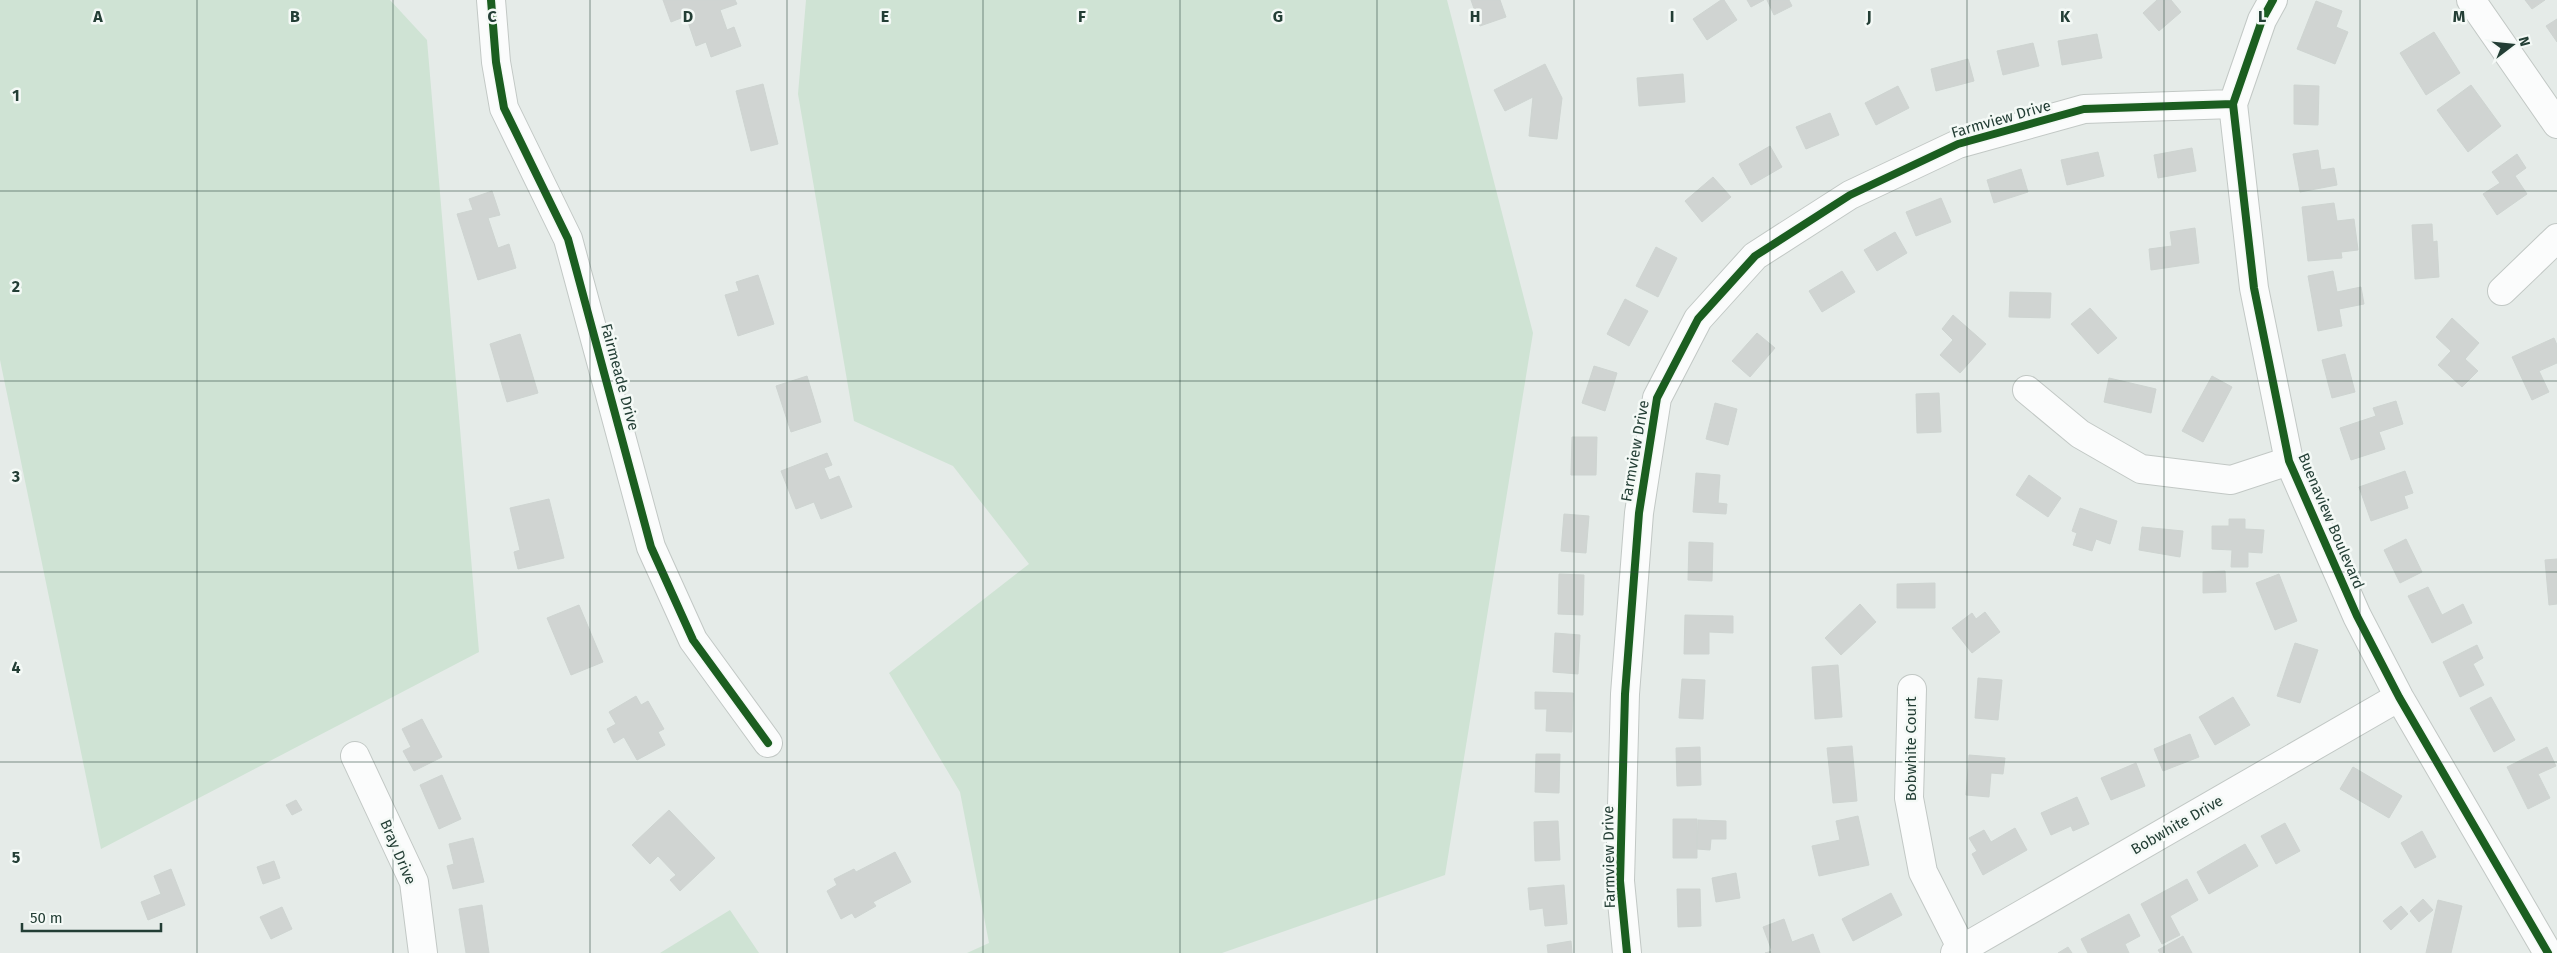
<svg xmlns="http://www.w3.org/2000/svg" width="2557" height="953" viewBox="0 0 2557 953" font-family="'Fira Sans',sans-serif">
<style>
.green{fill:#cfe3d4}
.building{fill:#d0d4d2;stroke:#ced4d1}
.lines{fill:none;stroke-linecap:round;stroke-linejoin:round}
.minor-casing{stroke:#c2c8c5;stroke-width:30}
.minor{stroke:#fbfcfc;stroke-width:28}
.cycleway-casing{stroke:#f4f9f6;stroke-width:11}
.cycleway{stroke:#1b5e20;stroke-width:8}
.grid{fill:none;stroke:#233e35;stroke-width:1;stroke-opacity:0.55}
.labels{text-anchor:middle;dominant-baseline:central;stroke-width:5;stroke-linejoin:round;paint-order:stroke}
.street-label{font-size:15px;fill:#233e35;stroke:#f4f9f6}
.grid-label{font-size:16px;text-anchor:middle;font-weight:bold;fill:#233e35;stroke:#f4f9f6;stroke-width:5;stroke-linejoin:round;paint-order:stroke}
</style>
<rect width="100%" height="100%" fill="#e5ebe8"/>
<path class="green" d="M0,0h390l37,40 52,612 -378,197 -101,-489z
M806,0h641l86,333 -88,542 -223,78h-255l22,-10 -29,-151 -71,-119 140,-109 -76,-98 -99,-45 -56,-327z
M730,910l29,43h-99z"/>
<path class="building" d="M663,0h72l2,4 -17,6 7,20 7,-3 7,19 -30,11 -5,-15 -10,4 -10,-30 -15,6z
M1471,0h29l6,17 -26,9z
M1721,0h3l13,20 -30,20 -14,-21z
M1747,0h17l-13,7z
M1767,0h22l3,6 -18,9z
M2157,0h14l10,12 -22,19 -16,-18z
M2525,0h20l-13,9z
M2316,1l26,10 -6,16 12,5 -13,32 -38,-15z
M2557,19v23l-11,-16z
M2434,32l26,41 -34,22 -26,-42z
M2097,34l5,24 -40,7 -4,-24z
M2033,43l6,23 -36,9 -6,-24z
M1968,59l6,22 -38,10 -5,-22z
M1545,64l17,34 -5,41 -28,-3 4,-39 -28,14 -11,-21z
M1683,74l2,28 -46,4 -2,-28z
M763,84l15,60 -27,7 -15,-60z
M2294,85l25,1 -1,39 -24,-1z
M2471,85l30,41 -33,26 -31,-42z
M1898,86l11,22 -33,17 -11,-22z
M1830,113l9,22 -33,14 -10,-22z
M1770,146l12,21 -31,18 -12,-21z
M2192,148l4,23 -38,7 -4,-23z
M2318,150l3,20 13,-2 3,17 -37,7 -7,-38z
M2098,152l6,24 -37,9 -6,-25z
M2517,154l9,14 -11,8 12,18 -30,21 -14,-21 17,-11 -8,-11z
M2021,169l7,23 -34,11 -7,-23z
M1713,177l18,20 -29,25 -17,-21z
M492,191l8,24 -12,3 10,30 11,-4 7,24 -38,12 -21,-66 16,-4 -4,-11z
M1941,198l10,24 -35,14 -10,-24z
M2334,203l3,18 17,-2 4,31 -17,2 1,6 -34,3 -6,-54z
M2432,224l1,18 4,-1 2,36 -24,2 -3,-54z
M2195,228l4,35 -48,7 -2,-21 23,-3 -2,-14z
M1895,232l12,21 -30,18 -13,-21z
M1656,247l21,11 -19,39 -22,-11z
M1842,271l13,21 -33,20 -13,-21z
M2333,271l4,21 24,-5 3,17 -25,5 3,17 -24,5 -10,-55z
M758,275l16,49 -36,12 -13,-41 14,-4 -3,-9z
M2010,292l41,1 -1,25 -41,-1z
M1625,299l23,12 -19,35 -22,-12z
M2090,308l27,30 -19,16 -27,-30z
M1953,315l33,29 -26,29 -20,-18 13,-15 -11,-11z
M2452,318l27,25 -14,16 13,12 -16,16 -24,-22 13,-14 -15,-14z
M1757,333l18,15 -25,29 -18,-16z
M520,334l18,59 -31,9 -17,-58z
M2554,338l3,7v18l-18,8 10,21 -17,8 -20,-43z
M2345,354l10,38 -23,6 -10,-38z
M1594,366l23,7 -12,38 -23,-8z
M807,376l14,46 -30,10 -15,-46z
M2212,376l20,11 -29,55 -21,-11z
M2109,378l47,11 -5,24 -47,-11z
M1939,393l2,39 -24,1 -1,-39z
M2396,401l7,23 -24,8 6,17 -34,11 -11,-32 36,-12 -3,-8z
M1715,403l22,6 -9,36 -22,-6z
M1572,437h25l-1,38h-25z
M827,453l5,12 -8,3 5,12 10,-4 13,31 -31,12 -7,-17 -18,7 -15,-38z
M2405,471l8,22 -9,3 4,12 -37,13 -12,-34z
M1696,473l24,2 -2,28 9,1 -1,10 -33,-2z
M2029,475l32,23 -13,19 -32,-22z
M549,499l15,59 -46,11 -4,-17 6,-2 -10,-42z
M2080,508l37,13 -7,23 -14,-5 -4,12 -19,-6 4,-12 -5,-2z
M1564,514l25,2 -3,37 -25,-2z
M2229,519h16v10l19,1 -2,23 -14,-1v15h-17l1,-17 -20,-1v-23h17z
M2142,527l41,4 -3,26 -41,-7z
M2406,539l16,33 -22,11 -16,-33z
M1689,542l24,1 -1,38 -24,-1z
M2557,559v45l-8,1 -4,-45z
M2225,571l1,21 -23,1v-21z
M1559,574l25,1 -1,40 -25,-1z
M2279,574l18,47 -22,9 -19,-47z
M1935,583v25h-38v-24z
M2428,587l14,28 21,-11 9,19 -40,20 -24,-47z
M1860,604l16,18 -35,33 -16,-17z
M579,605l24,57 -32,13 -24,-57z
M1985,612l15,20 -28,21 -20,-25 20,-15 4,6z
M1685,615l48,1v17l-24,-1v22h-25z
M1555,633l25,2 -2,39 -25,-2z
M2295,643l23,7 -18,53 -23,-7z
M2477,645l6,13 -10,6 11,21 -24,12 -17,-35z
M1838,665l4,52 -27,2 -3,-52z
M1978,678l24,2 -4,40 -23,-2z
M1682,679l23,1 -2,39 -24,-1z
M1535,692l38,1 -1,39 -26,-1 1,-22h-12z
M636,696l5,9 7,-4 16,28 -6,3 7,13 -28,15 -13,-23 -10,6 -7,-14 9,-5 -7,-12z
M2233,697l17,28 -35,20 -16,-28z
M2491,697l24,43 -21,12 -24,-44z
M422,719l20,38 -28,14 -11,-20 8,-4 -9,-18z
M2190,734l9,23 -36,14 -9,-22z
M1852,746l5,55 -24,2 -6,-55z
M1700,747l1,38 -24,1 -1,-38z
M2547,747l9,19 -18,8 12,24 -22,11 -21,-42z
M1536,754h24l-1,39 -24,-1z
M1969,755l36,3 -2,16 -12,-1 -2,24 -23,-2z
M2136,763l9,23 -34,14 -10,-22z
M2353,767l49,29 -13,22 -49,-29z
M442,775l19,44 -22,10 -19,-44z
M2077,797l12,27 -16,7 -2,-5 -20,9 -10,-22z
M296,800l6,10 -10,5 -6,-10z
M669,810l46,48 -35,33 -10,-11 6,-5 -18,-19 -8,8 -18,-19z
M1858,816l11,49 -50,11 -7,-30 28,-6 -4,-19z
M1673,819h24v39h-24z
M1698,820l28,1v18h-15l-1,11 -13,-1z
M1558,821l2,39 -25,1 -1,-39z
M2285,823l15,28 -24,13 -15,-28z
M2015,828l12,22 -44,25 -11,-21 5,-3 -8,-13 15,-8 7,12z
M2422,831l14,26 -21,11 -14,-25z
M473,838l11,44 -31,7 -6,-23 7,-2 -5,-20z
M2245,844l13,22 -49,28 -12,-22z
M895,852l16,30 -38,20 3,4 -21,12 -3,-5 -11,6 -14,-28 10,-6 -3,-6 20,-10 2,3z
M274,861l6,17 -17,6 -6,-17z
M171,869l14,36 -37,15 -7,-18 20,-8 -7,-18z
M1736,873l4,25 -24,4 -4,-24z
M2187,879l11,21 -28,16 10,19 -18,9 -21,-40z
M1564,885l3,39 -22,2 -2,-18 -13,2 -2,-22z
M1677,889h23l1,37 -23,1z
M1891,893l11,22 -49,26 -11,-22z
M2423,899l10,11 -14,12 -9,-11z
M2438,900l24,6 -11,47h-25z
M482,905l7,48h-23l-7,-44z
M2401,906l7,8 -17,16 -8,-9z
M282,907l10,22 -21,10 -11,-22z
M2129,914l11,22 -15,8 4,9h-41l-7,-14z
M1784,919l8,23 21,-8 7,19h-55l7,-2 -9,-24z
M2183,936l9,17h-32l-2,-3z
M1571,941l1,12h-24l-1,-8z
M2068,947l4,6h-14z"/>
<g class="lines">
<defs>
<path id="minor" d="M491,0l5,62 8,46 64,131 83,308 42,93 75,103
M2273,0l-11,20 -29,84 21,184 35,173 68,155 42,81 149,256
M2471,0l86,124
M2502,291l55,-53
M2027,390l53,44 61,35 90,11 58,-19
M1912,689l-3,109 14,74 39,77
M355,756l59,126 9,71
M1627,953l-7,-72 5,-187 14,-181 18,-115 41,-79 57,-63 95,-61 108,-51 126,-35 149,-5
M1955,953l444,-256"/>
</defs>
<use href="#minor" class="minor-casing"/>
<use href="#minor" class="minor"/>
<defs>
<path id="cycleway" d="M491,0l5,62 8,46 64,131 83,308 42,93 75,103
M2273,0l-11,20 -29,84 21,184 35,173 68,155 42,81 149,256
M1627,953l-7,-72 5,-187 14,-181 18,-115 41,-79 57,-63 95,-61 108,-51 126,-35 149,-5"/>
</defs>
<use href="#cycleway" class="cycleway-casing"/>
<use href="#cycleway" class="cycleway"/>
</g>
<path class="grid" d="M197,0v953M393,0v953M590,0v953M787,0v953M983,0v953M1180,0v953M1377,0v953M1574,0v953M1770,0v953M1967,0v953M2164,0v953M2360,0v953M0,191h2557M0,381h2557M0,572h2557M0,762h2557"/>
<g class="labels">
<g class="street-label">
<text transform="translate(2001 119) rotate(-16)">Farmview Drive</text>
<text transform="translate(620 377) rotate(75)">Fairmeade Drive</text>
<text transform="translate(1635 451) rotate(-80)">Farmview Drive</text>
<text transform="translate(2331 521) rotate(67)">Buenaview Boulevard</text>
<text transform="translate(1911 749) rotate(-90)">Bobwhite Court</text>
<text transform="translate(2177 825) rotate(-30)">Bobwhite Drive</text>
<text transform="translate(398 852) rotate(67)">Bray Drive</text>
<text transform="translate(1609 857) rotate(-91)">Farmview Drive</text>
</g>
</g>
<g class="grid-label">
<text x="98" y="22">A</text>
<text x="295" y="22">B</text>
<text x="492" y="22">C</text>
<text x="688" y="22">D</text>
<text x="885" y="22">E</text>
<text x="1082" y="22">F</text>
<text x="1278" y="22">G</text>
<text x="1475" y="22">H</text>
<text x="1672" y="22">I</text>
<text x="1869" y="22">J</text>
<text x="2065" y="22">K</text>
<text x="2262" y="22">L</text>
<text x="2459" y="22">M</text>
<text x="16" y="101">1</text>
<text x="16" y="292">2</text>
<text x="16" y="482">3</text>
<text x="16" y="673">4</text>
<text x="16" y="863">5</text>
</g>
<g transform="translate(2512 45) rotate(74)" stroke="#f4f9f6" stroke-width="4" paint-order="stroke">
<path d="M0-4L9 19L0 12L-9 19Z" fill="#233e35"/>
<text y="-8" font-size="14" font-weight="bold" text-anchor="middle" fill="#233e35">N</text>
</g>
<path d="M22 923v8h139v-8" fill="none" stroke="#233e35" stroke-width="2.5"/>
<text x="30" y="923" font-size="15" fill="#233e35" stroke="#f4f9f6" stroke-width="4" paint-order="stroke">50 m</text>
</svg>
